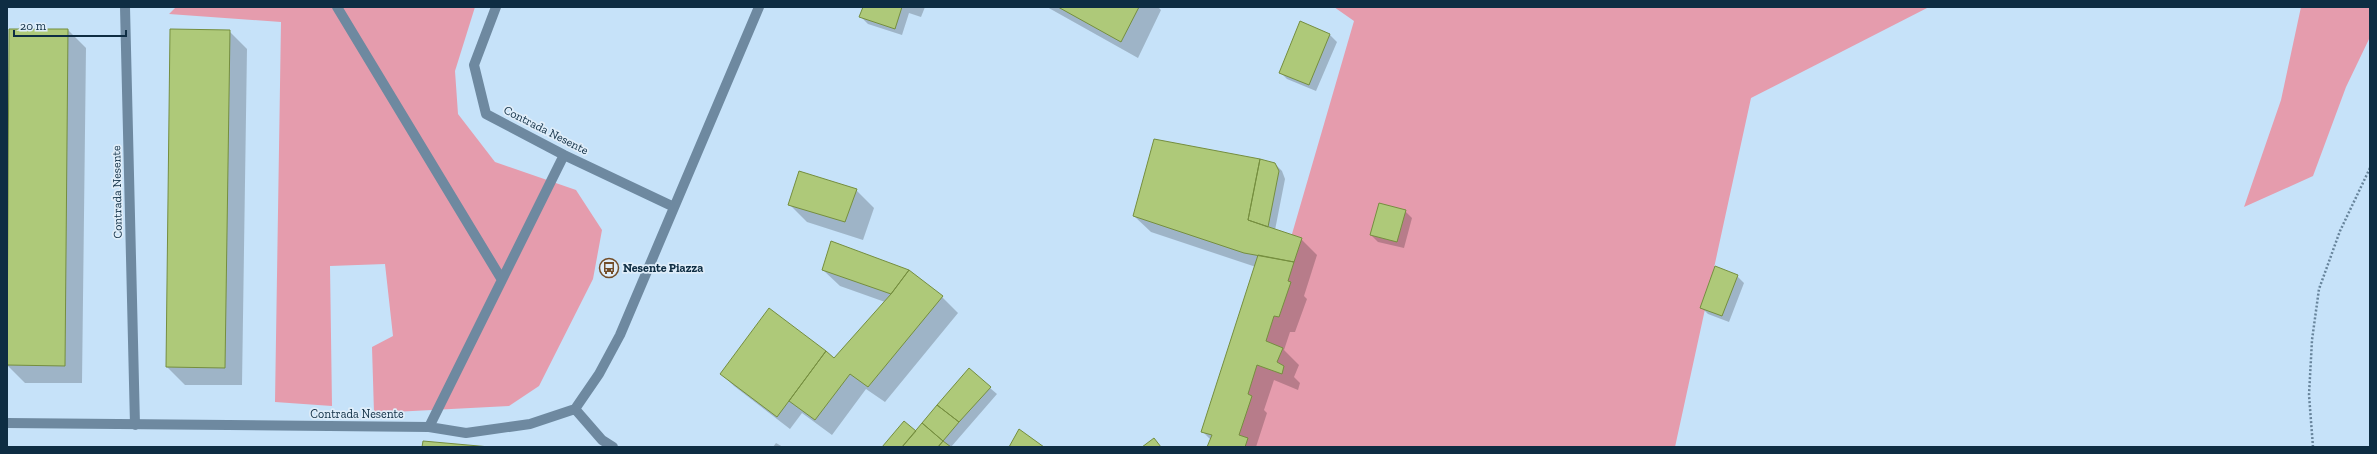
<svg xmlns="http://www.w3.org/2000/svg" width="2377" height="454" viewBox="0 0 2377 454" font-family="'Zilla Slab',serif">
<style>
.green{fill:#e59cad}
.shadow{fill:#0003}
.building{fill:#aec979;stroke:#758e3f}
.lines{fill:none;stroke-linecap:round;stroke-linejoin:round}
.path{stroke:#67849b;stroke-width:2.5;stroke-dasharray:2 2;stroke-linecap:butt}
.minor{stroke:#6e89a0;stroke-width:10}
.labels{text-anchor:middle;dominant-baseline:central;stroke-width:3.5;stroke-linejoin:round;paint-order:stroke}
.street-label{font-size:12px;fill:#0e2d43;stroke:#dfedf9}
.poi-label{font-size:12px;font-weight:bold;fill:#0e2d43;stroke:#dfedf9;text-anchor:start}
</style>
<rect width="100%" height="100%" fill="#c6e2f9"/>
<path class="green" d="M176,7h299l-20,64 3,43 37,48 81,28 26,40 -9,49 -54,107 -30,20 -135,7 -2,-66 21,-11 -8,-72 -55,2 2,140 -57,-4 6,-380 -112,-8z
M1334,7h595l-178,91 -76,349h-445l124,-426z
M2301,7h69v30l-24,50 -33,89 -69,31 37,-107z"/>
<path class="shadow" d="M864,7h61l-4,10 -12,-4 -7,22 -34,-11 -7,-7z
M1047,7h111l3,3 -23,48z
M1301,22l29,13 7,7 -21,49 -29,-12 -7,-7z
M10,30h58l18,18 -4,335h-57l-18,-18z
M229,31l18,18 -5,336h-57l-18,-18z
M1274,163l8,8 3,8 -10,51 26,9 16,16 -13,41 3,3 -12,33h-5l-6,18 15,15 -5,12 6,6 -2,7 -24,-10 -10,30 3,3 -11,34h-48l3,-7 -9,-9 54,-164 -105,-35 -17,-16z
M856,190l18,18 -11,32 -56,-18 -18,-18z
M1405,211l7,7 -8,30 -26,-6 -7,-7z
M823,270l119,27 16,16 -73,89 -19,-13 -34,46 -30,-22 -12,16 -56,-43 -13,-13 48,-63 65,50 51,-58 -45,-16z
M1737,276l7,7 -15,39 -21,-8 -7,-7z
M990,388l7,6 -46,53h-68l33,-15z
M776,443l7,4h-10z"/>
<path class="building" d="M863,7h39l-7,22 -36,-12z
M1058,7h81l-18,35z
M1300,21l30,13 -21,51 -30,-12z
M9,29h59l-3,337 -58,-1z
M170,29l60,1 -5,338 -59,-1z
M1154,139l106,20 -12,61 54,18 -8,24 -50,-9 -111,-37z
M1260,159l15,4 4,8 -11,56 -20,-7z
M799,171l58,18 -12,33 -57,-17z
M1379,203l27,7 -9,32 -27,-7z
M831,241l78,29 -18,24 -69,-24z
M1258,255l36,7 -6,19 3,1 -12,35 -5,-1 -8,25 17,7 -6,14 7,4 -2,8 -25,-9 -9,29 4,2 -13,39 9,3 -3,9h-38l5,-12 -11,-3z
M1715,266l23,9 -16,41 -22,-8z
M909,270l34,26 -75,91 -18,-13 -35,46 -26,-19 37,-50 8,7 57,-64z
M769,308l57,43 -49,66 -57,-43z
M969,368l22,19 -32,35 -22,-17z
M937,405l22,17 -16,19 -21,-18z
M904,421l12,10 -14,16h-20z
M922,423l21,18 -5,6h-36z
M1019,429l25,18h-35z
M1154,438l7,9h-19z
M423,441l67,6h-68z
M943,441l8,6h-13z"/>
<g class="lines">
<path class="path" d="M2313,447l-4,-52 3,-55 7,-51 21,-58 30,-63"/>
<path class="minor" d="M125,7l10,418
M337,7l165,273
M496,7l-22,58 12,49 78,41 110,52
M575,409l27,31 11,7
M7,423l422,4 37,6 64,-9 45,-15 24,-35 21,-39 139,-328
M429,427l135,-272"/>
</g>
<defs>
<symbol id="bus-ring" viewBox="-11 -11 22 22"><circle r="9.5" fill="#dfedf9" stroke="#734e2a" stroke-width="1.5"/><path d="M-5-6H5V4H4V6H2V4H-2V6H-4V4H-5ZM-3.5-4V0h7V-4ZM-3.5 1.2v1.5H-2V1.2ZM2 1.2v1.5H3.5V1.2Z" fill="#734e2a"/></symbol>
</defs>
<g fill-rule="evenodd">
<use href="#bus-ring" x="598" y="257" width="22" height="22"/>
</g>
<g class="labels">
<g class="street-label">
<text transform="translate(546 130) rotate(27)">Contrada Nesente</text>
<text transform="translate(117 192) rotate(-91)">Contrada Nesente</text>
<text x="357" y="414">Contrada Nesente</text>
</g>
<g class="poi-label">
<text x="623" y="268">Nesente Piazza</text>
</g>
</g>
<rect width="2377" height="454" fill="none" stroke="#0e2d43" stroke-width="16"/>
<path d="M14 30v6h112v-6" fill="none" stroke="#0e2d43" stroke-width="2"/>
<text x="20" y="30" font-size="12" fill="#0e2d43" stroke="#dfedf9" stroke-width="3" paint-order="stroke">20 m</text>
</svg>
